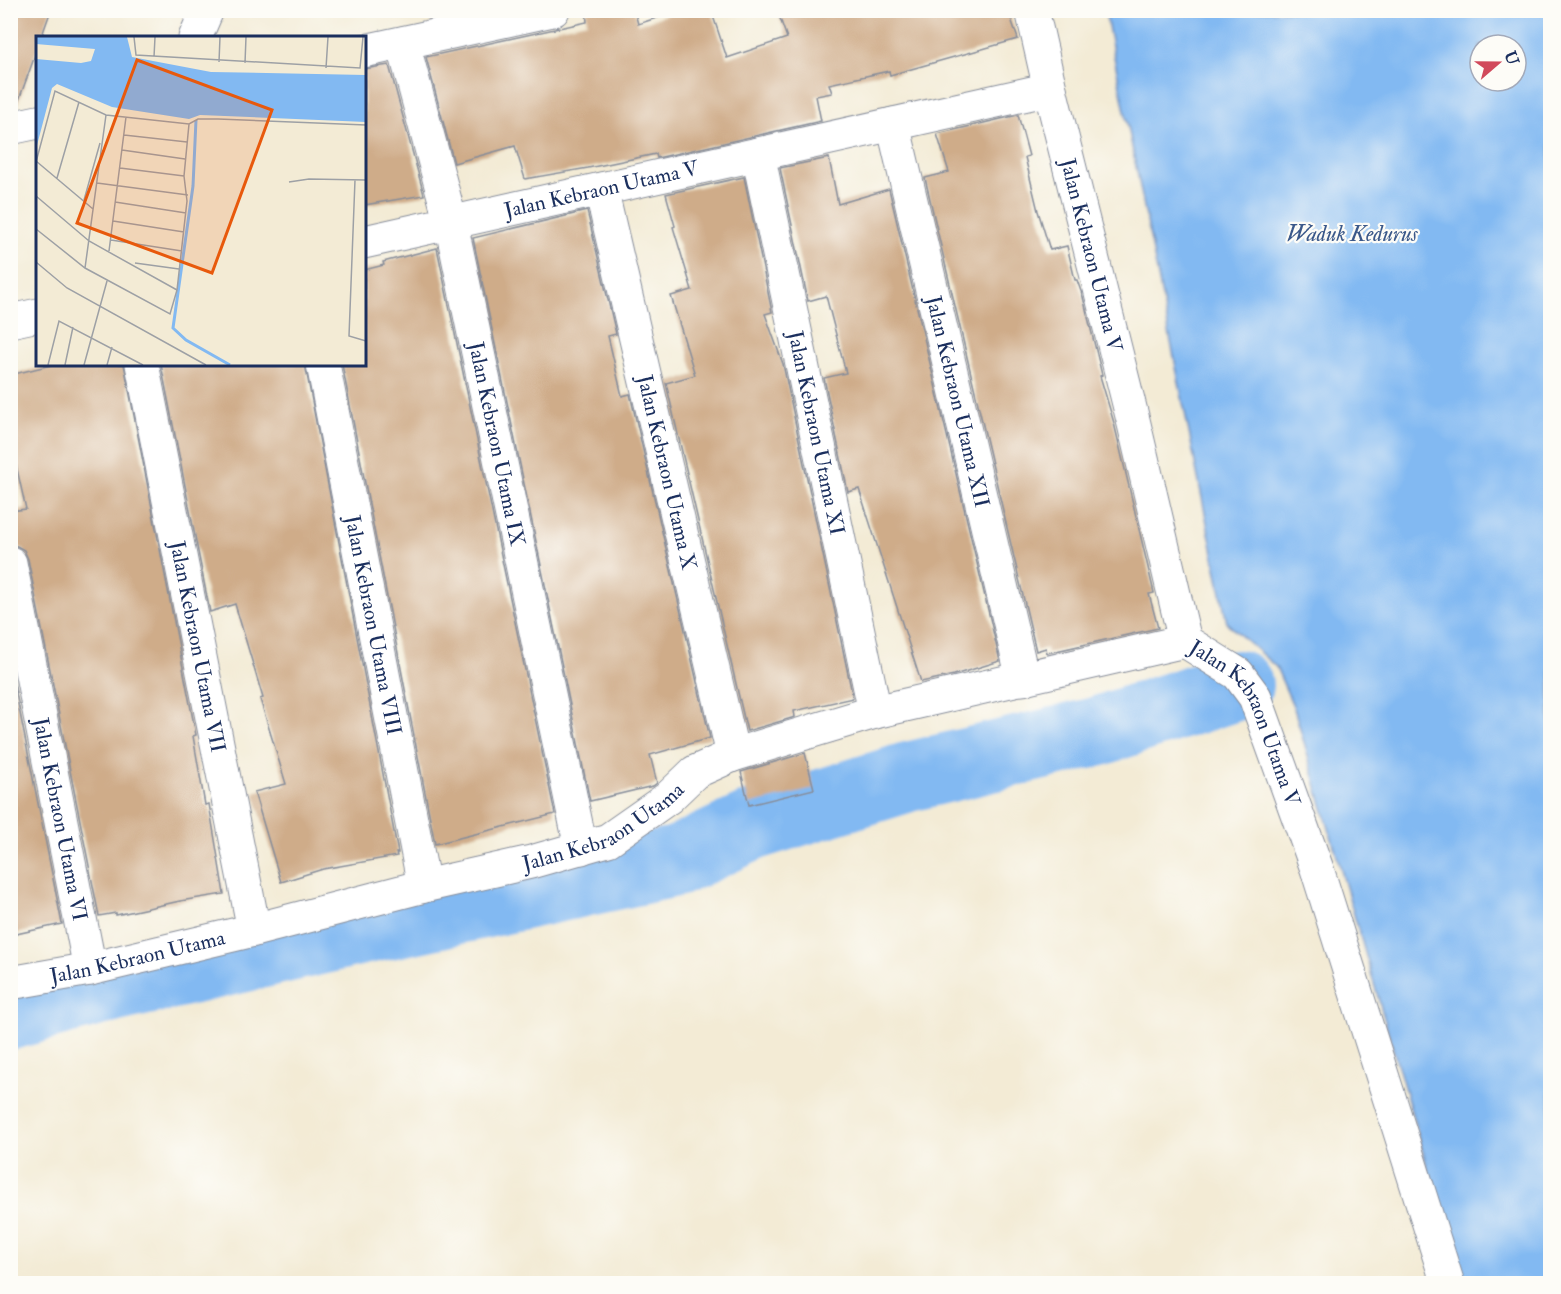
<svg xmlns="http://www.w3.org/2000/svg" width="1561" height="1294" viewBox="0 0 1561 1294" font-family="'IM FELL Double Pica',serif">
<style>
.water{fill:#82b9f2;stroke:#4e74a8;stroke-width:1.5;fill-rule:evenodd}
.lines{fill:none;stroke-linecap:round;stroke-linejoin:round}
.river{stroke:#82b9f2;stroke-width:70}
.building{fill:#cfac89}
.street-casing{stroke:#878d9a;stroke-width:35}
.street{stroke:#fff;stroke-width:33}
.labels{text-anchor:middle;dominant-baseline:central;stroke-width:4.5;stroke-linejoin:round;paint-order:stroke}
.street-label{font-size:21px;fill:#1b2f5e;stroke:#fdfcf7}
.water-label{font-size:22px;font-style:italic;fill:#3a588a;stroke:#fdfcf7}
.inset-river{fill:none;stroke:#82b9f2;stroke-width:3}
.inset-road{fill:none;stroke:#9da0a5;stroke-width:1.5}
.view{fill:#e8590c;fill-opacity:0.15;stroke:#e8590c;stroke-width:3}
.inset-edge{fill:none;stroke:#1b2f5e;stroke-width:3}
</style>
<rect width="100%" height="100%" fill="#fdfcf7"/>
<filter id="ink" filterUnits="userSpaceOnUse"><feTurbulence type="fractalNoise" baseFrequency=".0167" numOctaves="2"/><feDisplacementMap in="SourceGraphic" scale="12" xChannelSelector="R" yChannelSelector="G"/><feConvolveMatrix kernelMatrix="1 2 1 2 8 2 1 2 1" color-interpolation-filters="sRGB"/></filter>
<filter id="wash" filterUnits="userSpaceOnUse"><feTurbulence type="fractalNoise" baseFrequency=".008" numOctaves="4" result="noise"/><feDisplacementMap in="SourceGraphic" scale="24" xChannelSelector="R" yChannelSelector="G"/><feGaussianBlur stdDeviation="1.35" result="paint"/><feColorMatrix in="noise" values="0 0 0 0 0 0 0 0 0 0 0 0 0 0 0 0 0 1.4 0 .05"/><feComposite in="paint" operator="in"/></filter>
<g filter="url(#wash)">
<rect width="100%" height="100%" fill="#f3ebd5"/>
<path class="water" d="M1105,11h445v1272h-89l-167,-575 -18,-41 -49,-44zM1480,45h36v36h-36z"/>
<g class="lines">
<path class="river" d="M10,1015l85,-23 267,-62 313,-68 79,-37 154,-48 188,-45 142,-47"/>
</g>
<g id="blocks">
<path class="building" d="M10,10h41l-10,28h-3v9l-22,61 -6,1z
M586,10h48l4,14 43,-14h30l16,48 60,-20 -10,-28h231l10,29 -128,36 -1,-4 -60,13 3,9 -16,3 5,25 -164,37 -1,-4 -68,14 -63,11 -10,-33 -61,17 -28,-106 161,-35z
M389,65l35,130 -60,10v-136z
M1018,115l11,41 -4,1 13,54 12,39 17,-4 8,34h2l6,17 19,78 -2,1 14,47 40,170 -5,1 9,34 -111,25 -1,-5 -10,3 -111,-473 24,-6 -12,-38z
M829,158l9,46 51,-15 111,472 -46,14 -33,7 -62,-193 -11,3 -24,-114 22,-5 -20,-77 -18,5 -28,-133z
M744,177l28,135 -7,2 18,50 70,334 -59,13 1,6 -48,14 -81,-348 29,-8 -24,-79 21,-6 -19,-63 2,-1 -9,-32z
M587,211l29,123 -8,2 14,60 8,-2 80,344 -60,17 7,28 -4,3 -63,15 -117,-563z
M437,248l118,566 -120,30 -93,-480h22v-94l20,-5 -1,-3z
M55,364h69l72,371 -3,1 12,69 4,-1 15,90 -44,7 -64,14v-2l-17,3 -71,-357 -4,-9 -7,-4 -7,-1v-34l16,-2 -16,-71v-63z
M161,364h144l93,489h-2l1,3 -74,13 -42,13 -27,-90 32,-8 -26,-85 3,-1 -28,-94 -25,8z
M10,663l52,261 -46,10 -6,-27z
M805,753l9,36 -65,16 -8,-33z"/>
</g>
</g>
<g filter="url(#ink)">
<use href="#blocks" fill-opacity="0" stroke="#878d9a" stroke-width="1.5"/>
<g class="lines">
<defs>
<g id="street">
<path id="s1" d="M1032,10l18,79 84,335 51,217 53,33 17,23 62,172 131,415"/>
<path d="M195,38l12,-28"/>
<path id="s2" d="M403,43l48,180 130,625"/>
<path d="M364,51l189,-41"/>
<path id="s3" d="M893,124l130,555"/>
<path d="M10,128l28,-6"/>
<path id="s4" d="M758,154l117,558"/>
<path id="s5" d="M601,189l132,566"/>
<path id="s6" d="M364,242l686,-153"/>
<path d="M10,321l28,-6"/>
<path id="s7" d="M142,364l112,566"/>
<path id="s8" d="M323,364l101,522"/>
<path id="s9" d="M10,563l80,406"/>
<path id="s10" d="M10,983l80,-14 164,-39 170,-44 107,-24 77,-22 60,-42 27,-26 38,-17 142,-43 310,-71"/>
</g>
</defs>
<use href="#street" class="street-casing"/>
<use href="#street" class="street"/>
</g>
</g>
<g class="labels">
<g class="street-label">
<text stroke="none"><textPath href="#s6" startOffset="243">Jalan Kebraon Utama V</textPath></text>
<text stroke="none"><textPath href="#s1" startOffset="252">Jalan Kebraon Utama V</textPath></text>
<text stroke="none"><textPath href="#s3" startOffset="285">Jalan Kebraon Utama XII</textPath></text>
<text stroke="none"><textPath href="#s4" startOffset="285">Jalan Kebraon Utama XI</textPath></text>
<text stroke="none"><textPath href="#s2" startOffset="412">Jalan Kebraon Utama IX</textPath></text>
<text stroke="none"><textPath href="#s5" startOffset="291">Jalan Kebraon Utama X</textPath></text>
<text stroke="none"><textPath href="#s8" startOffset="266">Jalan Kebraon Utama VIII</textPath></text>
<text stroke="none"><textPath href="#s7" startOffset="288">Jalan Kebraon Utama VII</textPath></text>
<text stroke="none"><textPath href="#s1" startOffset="756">Jalan Kebraon Utama V</textPath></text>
<text stroke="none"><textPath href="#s9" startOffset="261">Jalan Kebraon Utama VI</textPath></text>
<text stroke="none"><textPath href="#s10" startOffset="616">Jalan Kebraon Utama</textPath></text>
<text stroke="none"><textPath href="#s10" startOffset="130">Jalan Kebraon Utama</textPath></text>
</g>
<g class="water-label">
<text x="1352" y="234">Waduk Kedurus</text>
</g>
</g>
<g transform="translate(36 36)">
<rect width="330" height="330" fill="#f3ebd5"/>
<path d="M0,1h91l5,20 79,15 155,3v47l-166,-7 -11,4 -77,-12 -55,-23 -5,4 -16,61v-90l45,4 10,-2 4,-12 -59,-5z" fill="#82b9f2"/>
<path class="inset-river" d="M160,84l-3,66 -20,142 13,12 44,25"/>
<path class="inset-road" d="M98,1l2,18 224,13 3,-31M118,21l1,-20M183,26l1,-25M209,27l1,-26M290,32l2,-31M88,99l63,7M86,114l63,9M0,125l57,48M0,126l19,-71 51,24 83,9 9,-5h20l148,6M84,132l64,8M21,142l22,-76M319,144l-6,156 17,5M253,146l20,-3 57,1M61,147l91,12M0,160l53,45 88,49M48,164l16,-57M79,166l71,11M77,185l71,11M0,193l49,39 85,46 7,-24 10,-89 -3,-25 5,-52M75,204l71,11M73,215l17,-134M0,226l31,26 139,77M99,227l44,6M49,232l21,-153M12,329l11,-44 84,44M29,329l8,-38M48,329l23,-84M71,329l5,-18"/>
<path class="view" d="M101,24l135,50 -60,163 -135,-50z"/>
<rect width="330" height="330" class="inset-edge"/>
</g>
<rect width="1561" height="1294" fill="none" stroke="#fdfcf7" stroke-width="36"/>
<g transform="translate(1498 63) rotate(70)"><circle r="28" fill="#fdfcf7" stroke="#a3aaba" stroke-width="1.5"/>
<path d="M0-4.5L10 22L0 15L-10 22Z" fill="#d1495b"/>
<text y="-9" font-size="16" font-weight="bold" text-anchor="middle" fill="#1b2f5e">U</text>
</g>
</svg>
